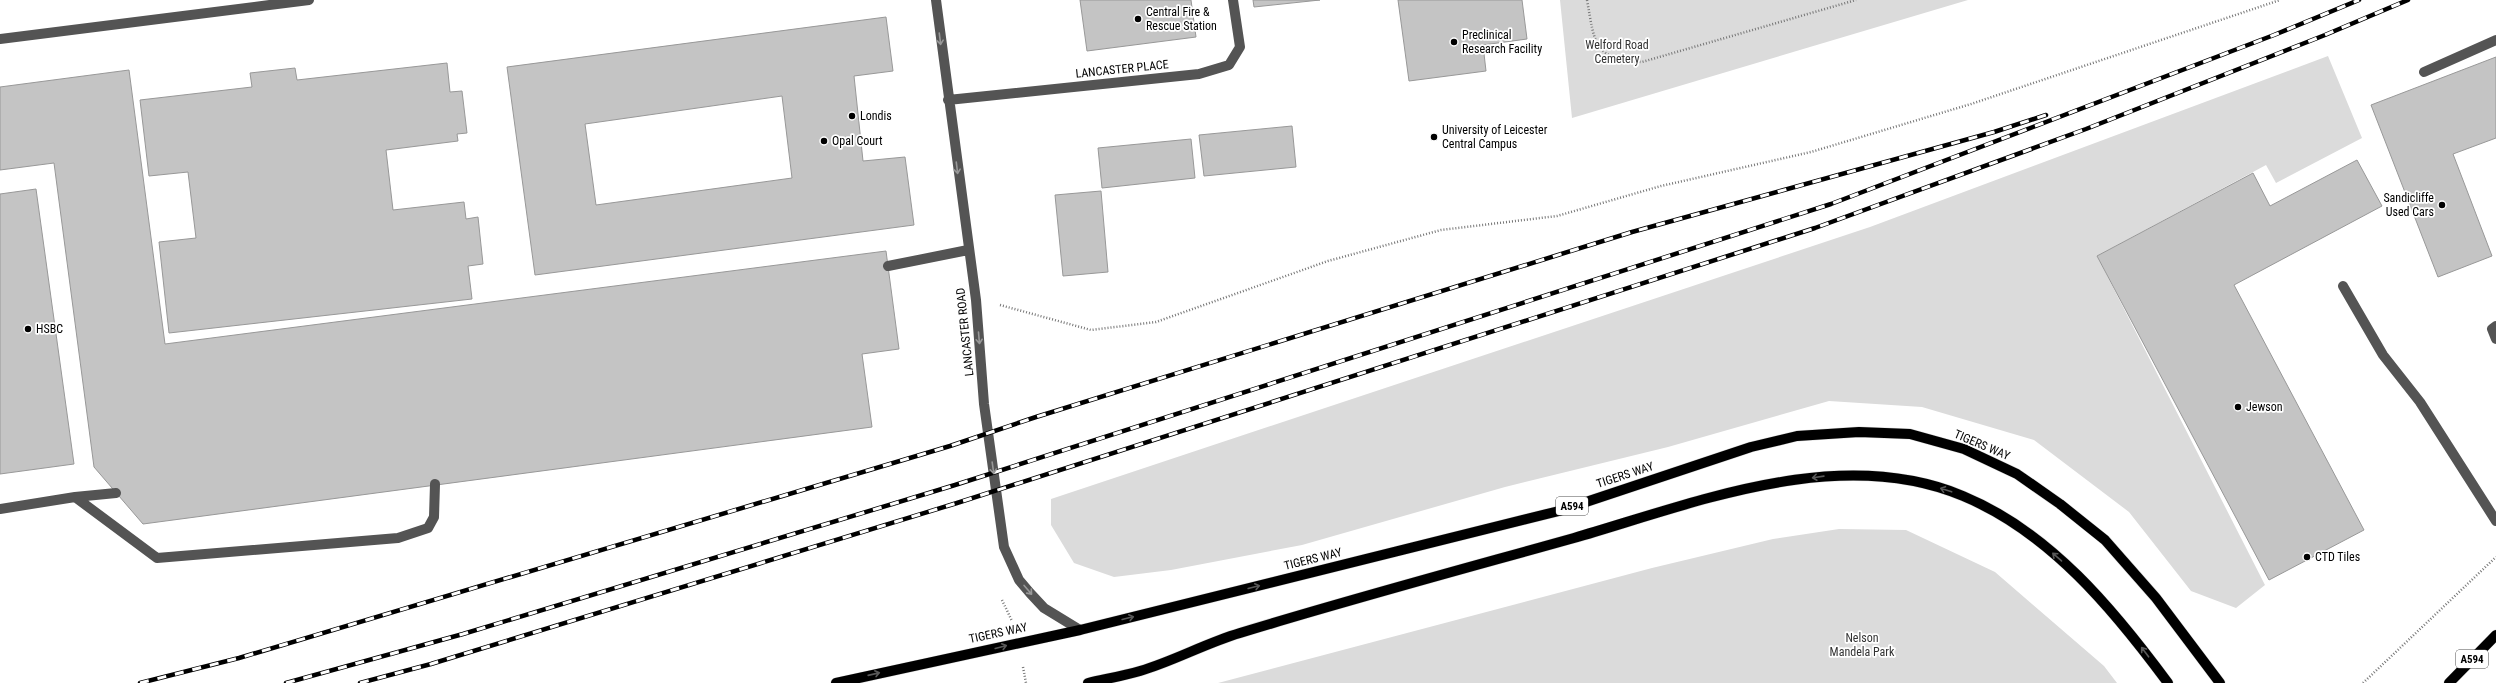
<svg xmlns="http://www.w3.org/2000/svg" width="2496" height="683" viewBox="0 0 2496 683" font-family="'Roboto Condensed',sans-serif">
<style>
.green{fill:#dbdbdb}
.building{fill:#c4c4c4;stroke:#989898;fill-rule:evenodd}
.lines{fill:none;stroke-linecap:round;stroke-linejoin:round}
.major-casing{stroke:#dbdbdb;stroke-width:11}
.path{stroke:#767676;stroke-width:2.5;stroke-dasharray:1 2;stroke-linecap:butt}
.minor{stroke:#545454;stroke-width:10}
.major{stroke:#000;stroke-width:10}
.rail-casing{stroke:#000;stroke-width:4.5}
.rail{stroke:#fff;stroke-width:3;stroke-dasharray:9;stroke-linecap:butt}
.oneway{stroke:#989898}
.oneway2{stroke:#595959}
.poi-dot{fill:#000;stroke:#fff;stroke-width:1.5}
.labels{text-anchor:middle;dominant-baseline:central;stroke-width:3.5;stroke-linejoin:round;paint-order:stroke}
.shield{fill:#fff;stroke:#4c4c4c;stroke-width:1}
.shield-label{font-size:11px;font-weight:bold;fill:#000}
.poi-label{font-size:12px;fill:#000;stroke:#fff;text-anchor:start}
.park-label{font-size:12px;fill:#323232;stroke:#fff}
.street-label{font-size:12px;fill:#000;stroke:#fff}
</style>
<rect width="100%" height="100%" fill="#fff"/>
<path class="green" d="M1560,0h408l-396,118z
M2328,56l34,82 -86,45 -10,-18 -169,91 168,329 -29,23 -45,-17 -62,-79 -95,-72 -112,-33 -93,-6 -161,46 -163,40 -203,58 -131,25 -57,7 -40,-14 -23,-38v-26l819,-272z
M1839,529l67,1 89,42 109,94 13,17h-899l434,-115 121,-29z"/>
<path class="building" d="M1080,0h111l5,37 -109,14z
M1253,0h67l-66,7z
M1398,0h124l5,39 -44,6 3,26 -77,10z
M886,17l7,54 -39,5 9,85 42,-4 9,68 -379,50 -28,-208zM782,96l10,82 -196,27 -11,-81z
M2496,57v81l-43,16 39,102 -54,21 -67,-172z
M447,63l3,29 12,-1 5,42 -10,1 1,7 -72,9 7,60 71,-8 2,17 12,-2 5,47 -15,2 4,33 -303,34 -10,-91 37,-4 -8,-66 -39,4 -9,-76 112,-13 -2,-14 45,-5 2,12z
M129,70l36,274 721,-93 13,98 -37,5 10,73 -729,97 -49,-57 -40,-304 -54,7v-83z
M1292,126l4,41 -92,9 -5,-41z
M1191,139l4,39 -93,10 -4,-40z
M2357,160l25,46 -148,79 130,245 -95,50 -172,-324 156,-83 17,33z
M36,189l38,275 -74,10v-280z
M1101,191l7,81 -45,4 -8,-81z"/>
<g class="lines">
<defs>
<path id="major" d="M836,683l244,-53 479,-119 192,-64 46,-11 62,-4 51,2 54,15 53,25 43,30 45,36 51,58 64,85
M1088,683c17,-4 35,-7 52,-12 34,-10 66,-28 100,-38 111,-34 223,-64 334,-95 121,-35 265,-94 389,-42 87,36 151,114 205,187
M2449,683l47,-48"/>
</defs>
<use href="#major" class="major-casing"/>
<path class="path" d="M1587,0c8,44 6,59 55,62l214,-62
M1000,305l91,25 65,-8 172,-61 113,-31 116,-14 104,-30 150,-34 160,-48 309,-104
M1002,600l10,21
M1023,667l3,16
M2363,683l133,-126"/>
<path class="minor" d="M936,0l40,300 8,104 20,143 15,33 11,13 14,15 36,22
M0,39l309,-39
M2424,72l72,-32
M948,100l251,-26 30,-9 11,-18 -7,-47
M888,266l80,-16
M2343,286l40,69 37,47 76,119
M2496,326l-4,3 4,10
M75,497l82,61 241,-20 30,-10 6,-11 1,-33
M0,509l75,-12 41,-4"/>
<use href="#major" class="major"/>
<defs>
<path id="rail" d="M140,683l99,-25 711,-212 86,-29 596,-185 362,-100 52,-17
M286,683l177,-49 492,-149 876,-281 443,-169 85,-35
M360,683l71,-19 526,-161 858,-275 271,-99 239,-94 83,-35"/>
</defs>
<use href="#rail" class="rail-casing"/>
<use href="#rail" class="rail"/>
</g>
<defs><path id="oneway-shaft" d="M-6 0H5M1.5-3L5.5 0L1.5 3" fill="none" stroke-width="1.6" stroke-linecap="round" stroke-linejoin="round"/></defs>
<g class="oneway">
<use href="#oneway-shaft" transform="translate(940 39) rotate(83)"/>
<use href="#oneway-shaft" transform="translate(957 168) rotate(83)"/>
<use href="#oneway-shaft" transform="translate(979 338) rotate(85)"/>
<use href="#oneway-shaft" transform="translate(993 468) rotate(82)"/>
<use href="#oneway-shaft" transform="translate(1028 590) rotate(49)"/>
</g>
<g class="oneway2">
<use href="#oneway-shaft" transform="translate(1818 477) rotate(172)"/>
<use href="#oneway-shaft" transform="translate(1946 490) rotate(-162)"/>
<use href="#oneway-shaft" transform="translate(2057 557) rotate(-139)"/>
<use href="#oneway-shaft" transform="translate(1254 587) rotate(-14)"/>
<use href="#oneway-shaft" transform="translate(1128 618) rotate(-14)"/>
<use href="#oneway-shaft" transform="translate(1001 647) rotate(-15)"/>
<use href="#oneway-shaft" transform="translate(2145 652) rotate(-127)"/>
<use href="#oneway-shaft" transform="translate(874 674) rotate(-13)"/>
</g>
<g class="poi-dot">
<circle cx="1138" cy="19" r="4"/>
<circle cx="1454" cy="42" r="4"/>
<circle cx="852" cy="116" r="4"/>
<circle cx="1434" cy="137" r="4"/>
<circle cx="824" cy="141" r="4"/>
<circle cx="2442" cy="205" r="4"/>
<circle cx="28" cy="329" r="4"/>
<circle cx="2238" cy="407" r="4"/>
<circle cx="2307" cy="557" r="4"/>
</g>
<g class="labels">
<g class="shield">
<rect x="1556" y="497" width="32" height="18" rx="3"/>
<rect x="2456" y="650" width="32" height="18" rx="3"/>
</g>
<g class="shield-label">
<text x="1572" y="506">A594</text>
<text x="2472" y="659">A594</text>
</g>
<g class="poi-label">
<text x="1146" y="12">Central Fire &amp;<tspan x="1146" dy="14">Rescue Station</tspan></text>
<text x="1462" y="35">Preclinical<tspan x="1462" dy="14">Research Facility</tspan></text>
<text x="860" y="116">Londis</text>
<text x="1442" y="130">University of Leicester<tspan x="1442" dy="14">Central Campus</tspan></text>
<text x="832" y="141">Opal Court</text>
<text x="2434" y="198" text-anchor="end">Sandicliffe<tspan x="2434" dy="14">Used Cars</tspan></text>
<text x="36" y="329">HSBC</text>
<text x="2246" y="407">Jewson</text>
<text x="2315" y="557">CTD Tiles</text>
</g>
<g class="park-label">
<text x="1617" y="45">Welford Road<tspan x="1617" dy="14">Cemetery</tspan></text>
<text x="1862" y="638">Nelson<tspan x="1862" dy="14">Mandela Park</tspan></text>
</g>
<g class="street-label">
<text transform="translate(1122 69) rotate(-6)">LANCASTER PLACE</text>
<text transform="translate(965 332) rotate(-96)">LANCASTER ROAD</text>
<text transform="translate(1982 445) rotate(23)">TIGERS WAY</text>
<text transform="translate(1625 475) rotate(-18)">TIGERS WAY</text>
<text transform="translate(1313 559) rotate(-14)">TIGERS WAY</text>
<text transform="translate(998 633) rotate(-12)">TIGERS WAY</text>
</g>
</g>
</svg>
